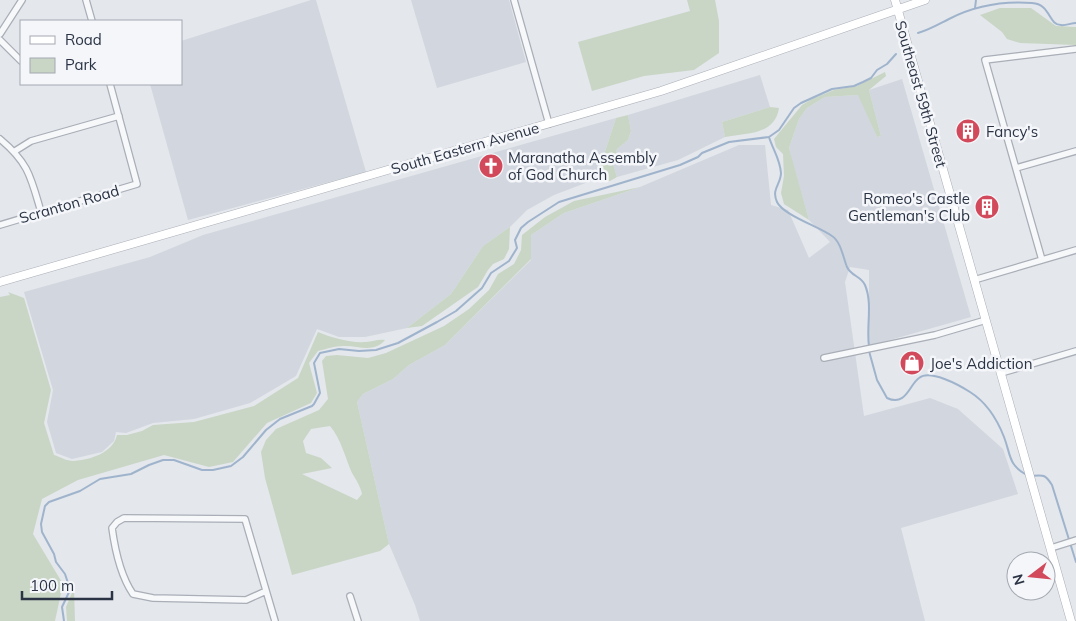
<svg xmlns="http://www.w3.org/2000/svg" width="1076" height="621" viewBox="0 0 1076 621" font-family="Mulish,sans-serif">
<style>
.built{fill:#d2d6de}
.green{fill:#c9d6c5;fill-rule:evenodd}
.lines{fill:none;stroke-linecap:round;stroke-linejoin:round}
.stream{stroke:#9fb4cc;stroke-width:2}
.minor-casing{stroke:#a9aeb7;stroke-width:8}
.secondary-casing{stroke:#a9aeb7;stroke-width:9}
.minor{stroke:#f7f8fa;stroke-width:5.5}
.secondary{stroke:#fff;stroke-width:8}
.labels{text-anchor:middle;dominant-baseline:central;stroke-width:5;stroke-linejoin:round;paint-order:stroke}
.street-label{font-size:15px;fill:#2b3445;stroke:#f4f6f9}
.poi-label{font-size:15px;fill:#2b3445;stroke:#f4f6f9;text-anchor:start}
</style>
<rect width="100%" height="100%" fill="#e4e7ec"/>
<path class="built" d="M311,0h5l50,172 -178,48 -38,-136h31v-43z
M411,0h98l17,62 -89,26z
M760,75l10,32 -48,15 3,15 -47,23 -61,17 -4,-13 4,-15 11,-9 3,-9 -3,-16z
M902,79l69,238 -102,29v-76l-19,-3 -5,15 19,134 66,-18 28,11 45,40 15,45 -117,34 24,93h-505l-5,-16 -26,-61 -32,-142 6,-8 30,-15 16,-14 36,-20 86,-85v-25l33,-22 76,-26 99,-42h26l6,60 17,5 21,48 21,-16 -21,-22 -17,-59 -3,-13 10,-29 8,-11 18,-11 34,-2 18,42 4,-1 -12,-46z
M616,118l-20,61 -42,16 -27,15 -17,17 -27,19 -32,48 -44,34 -42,9h-26l-22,-8 -21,47 -46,27 -56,16 -41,4 -27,10 -10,-1 -2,9 -12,11 -30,7 -16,-6 -9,-31 6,-32 -29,-98 126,-35 53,-22z"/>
<path class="green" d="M687,0h28l4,21v32l-25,17 -50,6 -52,15 -14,-49 112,-31z
M1000,8h31l25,18 20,1v18l-56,-2 -13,-4 -5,-7 -22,-17z
M885,72l1,4 -17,14 12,46 -4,1 -19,-42 -33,2 -18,11 -8,11 -10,29 20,72 -25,-16 -3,-11 3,-17 -1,-22 -7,-7 -2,-8 28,-34 10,-6 22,-9 23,-4z
M770,107l9,1c-4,27 -32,25 -54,29l-3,-15z
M628,115l3,16 -3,9 -11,9 -4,15 4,13 -7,4 -14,-2 20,-61z
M640,187l-76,26 -33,22v24l-86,86 -36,20 -16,14 -30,15 -6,8 32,142 -9,7 -88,24 -27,-97 -4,-26 5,-12 10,-11 43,-19 9,-11 -6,-38 4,-5 11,-1 31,3 18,-5 58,-27 25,-17 20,-19 9,-16 16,-10 7,-14 1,-15 23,-18 29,-16zM330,426c11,13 15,31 22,47 4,7 8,12 10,21l-5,6 -55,-26 30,-6 -11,-10 -15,-5 -3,-12 8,-12z
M510,227l-1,22 -5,10 -11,5 -5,6 -10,17 -56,39 -15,2 44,-34 32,-48z
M8,292l16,6 27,92 -7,33 10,32c6,2 13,6 19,6 17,-1 40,-8 44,-26h10l15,-4 11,-6 41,-3 60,-16 44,-28 20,-46c15,6 31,11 48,10 7,0 11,-3 19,-2 -12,14 -27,5 -42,6 -8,0 -17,3 -25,5l-9,12 8,30 -6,10 -44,20 -34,39 -24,5 -45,-12 -86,25 -36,19 -9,35 30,50 -8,37h-55v-324l10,-2z
M74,588l1,33h-8l-1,-14z"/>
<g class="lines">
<path class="stream" d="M975,8l1,-8
M918,33c11,-3 21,-9 31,-14 25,-13 55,-18 83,-16 19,1 16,22 29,22 4,1 10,-2 15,-2
M769,137c4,13 11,22 12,36 0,11 -10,16 -4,29 6,13 43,25 55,34 9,6 11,21 15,31 4,9 14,9 18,18 8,19 1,42 4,61
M869,351l8,29 10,18c19,9 22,-13 32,-20 11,-9 40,7 51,14 16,10 27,27 34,45 7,18 4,28 23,38
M1031,476c13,-1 14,-2 21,9l24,77
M64,621l-2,-14 8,-17 -1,-4 -4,-12 -9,-12 -2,-8 -12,-22 -1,-8 4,-18 4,-4 31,-11 20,-12 31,-5 18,-9 14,-5h11l28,10h11l18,-4 12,-9 23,-27 14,-11 32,-13 2,-2 6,-11 -6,-30 6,-10 19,-4 20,2 17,-1 22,-7 39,-21 19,-11 26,-23 9,-15 18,-12 8,-13 -2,-8 6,-12 7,-6 31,-20 121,-37 18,-8 4,-4 27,-11 40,-5 10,-7 15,-22 7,-5 31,-14 22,-3 9,-4 8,-4 6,-8 10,-6 9,-10"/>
<defs>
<path id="minor" d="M86,0l6,21
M514,0l35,124
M0,34l22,-34
M0,40l21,21
M0,139c29,24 31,39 41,73
M15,151l16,-10 88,-25
M1016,168l60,-17
M0,225l137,-41 -27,-100
M1042,260l-57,-200 91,-11
M974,280l102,-30
M824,358l111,-23 51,-15
M1001,373l75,-22
M1051,548l25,-8
M266,591l-20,9 -93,-2 -20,-4c-13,-19 -18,-44 -21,-66l5,-6 7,-4 121,1 30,102
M350,596l8,25"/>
<path id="secondary" d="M895,0l176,621
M0,282l661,-191 264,-91"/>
</defs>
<use href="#minor" class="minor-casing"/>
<use href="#secondary" class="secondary-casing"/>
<use href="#minor" class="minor"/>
<use href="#secondary" class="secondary"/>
</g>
<defs>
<symbol id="building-disc" viewBox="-11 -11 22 22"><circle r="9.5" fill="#d1495b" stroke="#f4f6f9"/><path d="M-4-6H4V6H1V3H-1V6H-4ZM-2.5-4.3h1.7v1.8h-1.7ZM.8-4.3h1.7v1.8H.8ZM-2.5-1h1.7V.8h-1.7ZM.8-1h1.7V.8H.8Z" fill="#fff"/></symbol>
<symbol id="church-disc" viewBox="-11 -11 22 22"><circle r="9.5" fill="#d1495b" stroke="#f4f6f9"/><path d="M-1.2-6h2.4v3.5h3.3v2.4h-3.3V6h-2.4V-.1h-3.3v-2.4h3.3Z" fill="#fff"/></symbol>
<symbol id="shop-disc" viewBox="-11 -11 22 22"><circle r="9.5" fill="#d1495b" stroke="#f4f6f9"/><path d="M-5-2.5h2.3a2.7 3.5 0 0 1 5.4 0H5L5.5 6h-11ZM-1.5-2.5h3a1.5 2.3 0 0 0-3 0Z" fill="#fff"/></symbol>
</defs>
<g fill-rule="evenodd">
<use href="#building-disc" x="954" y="117" width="28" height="28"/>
<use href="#church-disc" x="477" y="152" width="28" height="28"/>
<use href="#building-disc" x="973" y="193" width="28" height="28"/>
<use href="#shop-disc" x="898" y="349" width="28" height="28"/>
</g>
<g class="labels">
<g class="street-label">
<text transform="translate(921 94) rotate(74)">Southeast 59th Street</text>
<text transform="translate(465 148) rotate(-16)">South Eastern Avenue</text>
<text transform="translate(69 204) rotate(-16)">Scranton Road</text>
</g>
<g class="poi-label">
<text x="986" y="131">Fancy's</text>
<text x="508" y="157">Maranatha Assembly<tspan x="508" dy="17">of God Church</tspan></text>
<text x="970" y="198" text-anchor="end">Romeo's Castle<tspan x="970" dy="17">Gentleman's Club</tspan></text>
<text x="930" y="363">Joe's Addiction</text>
</g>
</g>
<rect x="20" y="20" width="162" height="65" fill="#f4f6f9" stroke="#a4a8b1"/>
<rect x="30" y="36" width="25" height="8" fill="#ffffff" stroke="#a4a8b1"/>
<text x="65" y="45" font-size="15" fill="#2b3445">Road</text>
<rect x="30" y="58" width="25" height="15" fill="#c9d6c5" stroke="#a4a8b1"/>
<text x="65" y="70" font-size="15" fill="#2b3445">Park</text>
<g transform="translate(1031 576) rotate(254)"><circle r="24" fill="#f4f6f9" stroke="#a4a8b1"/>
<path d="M0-4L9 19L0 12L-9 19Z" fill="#d1495b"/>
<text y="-8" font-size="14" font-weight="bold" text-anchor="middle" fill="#2b3445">N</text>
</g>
<path d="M22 591v8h90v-8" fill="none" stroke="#2b3445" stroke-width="2.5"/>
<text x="30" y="591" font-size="15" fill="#2b3445" stroke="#f4f6f9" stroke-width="4" paint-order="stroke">100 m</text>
</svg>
